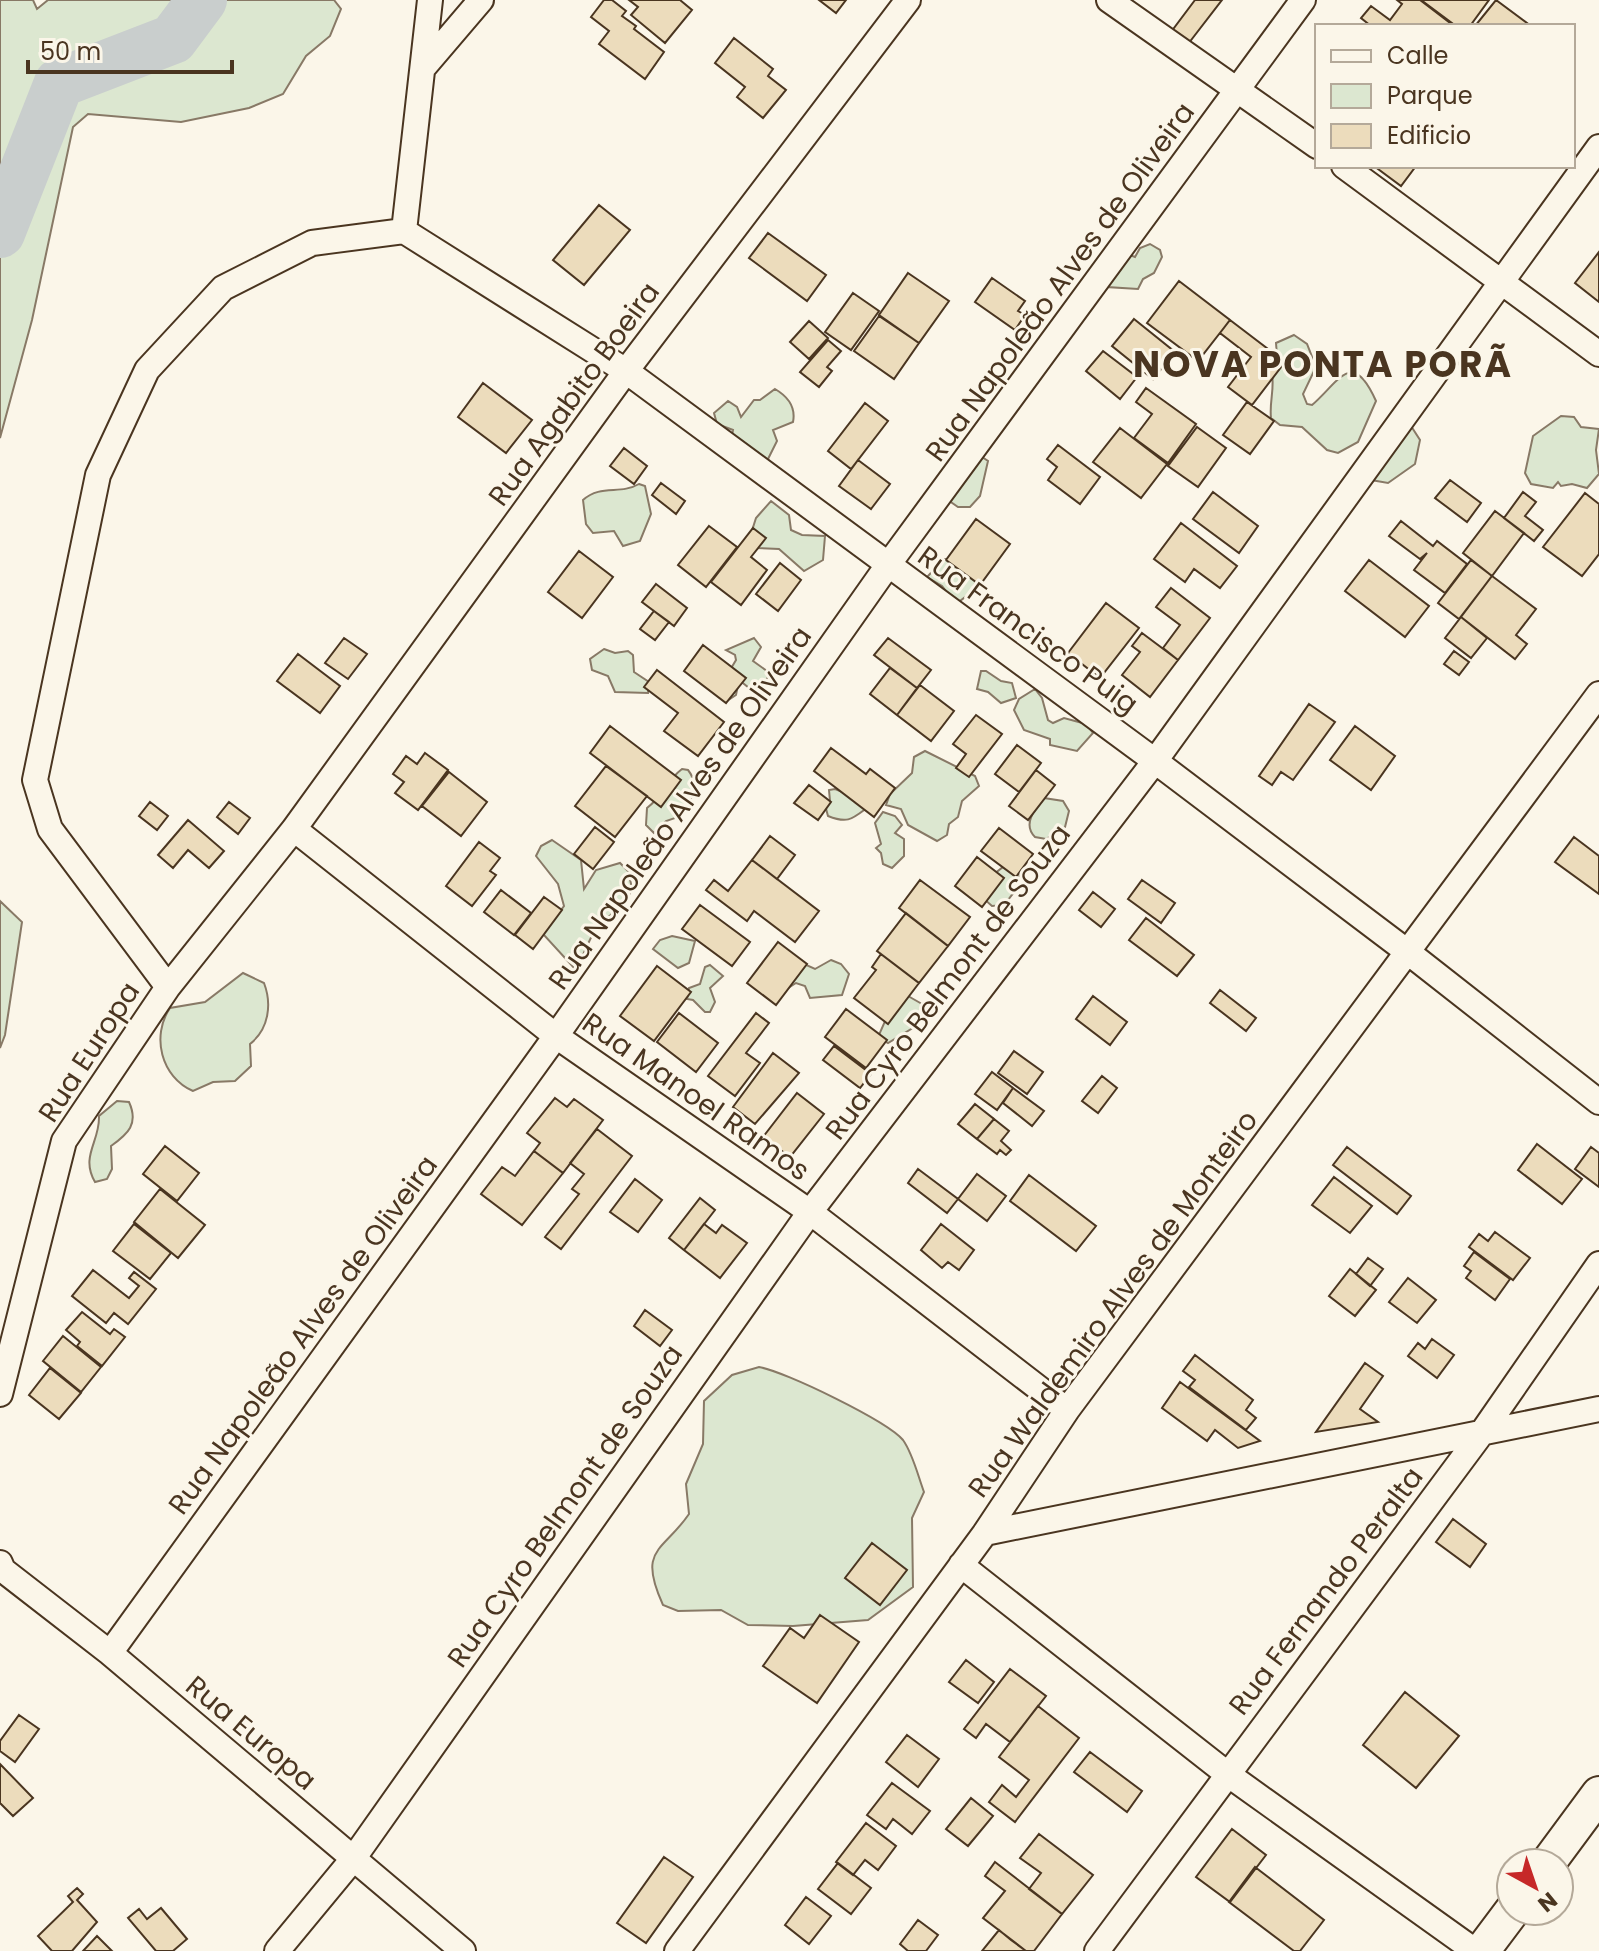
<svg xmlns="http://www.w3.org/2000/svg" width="1599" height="1951" viewBox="0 0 1599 1951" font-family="Poppins,sans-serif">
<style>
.green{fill:#dce7d0;stroke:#887966;stroke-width:2}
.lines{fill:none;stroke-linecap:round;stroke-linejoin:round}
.river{stroke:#c9cecd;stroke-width:50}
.building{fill:#ecdcbc;stroke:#4a3520;stroke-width:2}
.minor-casing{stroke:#4a3520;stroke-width:28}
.secondary-casing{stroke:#4a3520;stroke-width:38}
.minor{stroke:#fbf6e9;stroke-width:24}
.secondary{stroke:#fbf6e9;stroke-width:34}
.labels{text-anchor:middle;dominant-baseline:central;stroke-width:6;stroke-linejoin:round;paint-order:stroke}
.street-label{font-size:28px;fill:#4a3520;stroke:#fbf6e9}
.district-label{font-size:36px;font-weight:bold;letter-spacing:2px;fill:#4a3520;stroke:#fbf6e9}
</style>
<rect width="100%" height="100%" fill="#fbf6e9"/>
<path class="green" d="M0,0h33l4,9 11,-9h286l7,9 -11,27 -24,20 -23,38 -34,14 -68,14 -93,-8 -15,13 -41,193 -32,118z
M1150,244l10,6 2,7 -8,16 -11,6 -5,10 -31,-2 20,-33 8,3 5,-9z
M1294,335l13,9 9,23 -13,27 4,10 5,1c27,-23 40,-58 64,-4l-18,41 -20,11 -11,-3 -25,-23 -22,-2 -9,-7c-2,-18 5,-32 0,-51l6,-11 -1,-13z
M775,389c12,7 21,18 18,33l-20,8 4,11 -10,20 -36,-20 2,-11 -16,-6 -3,-11 14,-12 9,6 4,10 13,-17h6z
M1561,416l13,1 7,10 18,2 -3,21 3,24 -12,14 -15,-4 -11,2 -3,-4 -5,6 -22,-4 -6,-11 8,-37z
M1411,426l9,14 -5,24 -27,19 -17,-3z
M979,455l9,6 -8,35 -10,11h-12l-10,-7z
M639,484l6,2 6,28 -11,27 -17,5 -9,-15 -21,2 -7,-9 -3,-24c18,-16 37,-5 56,-16z
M771,501l18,14 2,15 11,5 23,1 -2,24 -19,11 -25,-22 -23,-1 -7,-8 7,-22z
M944,559l12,1 21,20 -8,14 -13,10 -14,-18 -15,-9z
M754,638l7,9 -8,14 14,10 1,6 -5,9 -10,5 -14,-11 -3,15 -9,6v-26l9,-15 -1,-5 -9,-5z
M604,649l11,4 13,-2 5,4 1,17 15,10 -1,11 -33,-1 -7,-16 -16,-6 -2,-11z
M981,671h5l15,10 11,2 4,15 -15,5 -13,-11 -11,-3z
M1035,689l7,9 6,22 5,3 11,-5 22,6 7,9 -16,18 -27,-6v-6l-26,-9 -10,-20 5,-11z
M925,751l50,25 4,10 -17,15 -4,16 -9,7 -2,11 -10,6 -29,-16 -7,-16 -15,-4 4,-11 22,-21 2,-16z
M682,769l6,1c13,16 3,30 -7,46l-15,5 -12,12 -8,-8 1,-17c19,-15 18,-26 35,-39z
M835,789l23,9 10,9c-16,12 -20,17 -40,9l-3,-11 5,-4 -1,-11z
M1044,798l19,3 6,10 -4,16 -19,12 -11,-2c-13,-13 0,-28 9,-39z
M883,812l12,4 7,9 -7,8 9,6v17l-12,12 -9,-4 -2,-11 -5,-5 5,-4 -6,-21z
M552,840l29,20 3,29 12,-19 24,-7 8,8 4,17c-5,18 -27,29 -37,42 -2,2 -16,34 -19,40l-33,-36 21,-28 -6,-22 -22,-28 5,-10z
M1003,867l17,6 -2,14 -14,18 -12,1 -8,-7 5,-21z
M0,901l22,21 -17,113 -5,13z
M672,936l23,5 -6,22 -11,5 -25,-19 7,-9z
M831,960l10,4 8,10 -7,21 -32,3 -5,-12 -9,-3 -14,9 20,-29 13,6z
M710,965l13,11 -13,12 5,14 -5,10h-5l-12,-12 -6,-1 2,-11 11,-4 5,-17z
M243,973l21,10c8,21 5,46 -14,61l1,22 -16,15 -22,1 -20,9c-32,-14 -42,-55 -23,-83l35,-6z
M908,996l21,12 -13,18 -28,17 -10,-6 12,-27z
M117,1101l12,1c10,22 -1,32 -18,44l1,23 -5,10 -12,3c-15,-26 5,-40 4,-66z
M759,1367c25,4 128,54 144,73 10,14 15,36 21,52l-12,26 1,69 -45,33 -75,6 -45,-1 -27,-15 -43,1 -15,-6c-26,-57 0,-53 26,-91l-3,-30 17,-40 1,-43 28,-26z"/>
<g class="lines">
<path class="river" d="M0,233l59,-150 114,-44 29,-39"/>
</g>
<path class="building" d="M604,0h8l14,11 -4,5 14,10 -2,3 30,23 -19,27 -46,-35 10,-13 -18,-14z
M629,0h51l12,10 -27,33 -34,-28 7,-8z
M819,0h27l-10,13z
M1195,0h27l-37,48 -17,-12z
M1397,0h23l34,26h-83l-10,-8 10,-12 19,14 12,-16z
M1421,0h68l-19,26h-14z
M1496,0l35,26h-56z
M734,38l39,31 -5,7 18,14 -23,28 -26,-21 8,-10 -30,-24z
M1374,166h42l-15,20z
M599,205l31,25 -46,55 -31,-25z
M768,233l58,42 -19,26 -58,-43z
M1599,252v50l-24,-19z
M908,273l41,28 -30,42 -40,-28z
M992,278l33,23 -7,10 7,4 -10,15 -40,-28z
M1179,281l51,39 -32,41 -51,-38z
M853,293l26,18 -28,39 -26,-18z
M879,316l40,27 -25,36 -40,-28z
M1134,319l41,33 -22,27 -41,-33z
M1230,320l55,42 -33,43 -24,-18 23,-30 -31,-24z
M809,321l19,17 -19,21 -19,-17z
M828,340l13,11 -14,16 5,4 -13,16 -19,-15z
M1103,351l34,26 -17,22 -34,-28z
M483,383l49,37 -26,33 -48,-36z
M1146,388l50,36 -28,39 -34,-25 18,-24 -16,-12z
M1247,402l27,19 -24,33 -27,-19z
M865,403l23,18 -37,48 -23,-18z
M1197,427l29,21 -28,39 -30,-21z
M1120,428l47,36 -26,34 -48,-36z
M1058,445l42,32 -20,27 -32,-24 9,-13 -10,-8z
M624,448l23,18 -13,18 -24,-18z
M858,460l32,24 -19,25 -32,-23z
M1450,480l31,23 -14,19 -32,-24z
M661,483l24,18 -9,13 -24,-19z
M1213,492l45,34 -19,27 -46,-34z
M1523,492l13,10 -11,14 18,14 -9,11 -30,-23z
M1585,493l14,11v50l-17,22 -39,-29z
M1495,511l29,22 -32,43 -29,-23z
M976,519l34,25 -30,41 -34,-25z
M1401,521l32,25 4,-5 30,23 -22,29 -31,-23 13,-17 -7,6 -31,-23z
M1181,523l56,43 -17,22 -26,-19 -9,13 -31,-23z
M709,526l28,21 -31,40 -28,-22z
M753,528l13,10 -15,19 16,13 -26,35 -30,-23z
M579,551l34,26 -31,41 -34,-26z
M1369,560l60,46 -24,31 -60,-46z
M1471,560l21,16 -33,43 -21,-16z
M780,563l21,17 -23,31 -22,-17z
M1492,576l44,33 -20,26 11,9 -12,15 -54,-42z
M656,584l31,24 -13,18 -32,-24z
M1171,588l39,30 -32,42 -15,-12 17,-23 -24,-18z
M1106,603l33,25 -39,50 -32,-25z
M654,611l15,11 -14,18 -15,-11z
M1461,617l26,21 -16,20 -26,-20z
M1142,633l36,27 -28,37 -28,-22 18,-23 -8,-6z
M344,638l23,16 -19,25 -23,-16z
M888,638l43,32 -14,18 -43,-33z
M703,645l43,33 -20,25 -42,-32z
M1454,651l15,11 -10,13 -15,-11z
M298,654l42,32 -20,27 -43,-32z
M890,668l27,20 -20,27 -27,-21z
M657,670l67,52 -26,34 -34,-25 14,-18 -34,-26z
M920,685l34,26 -23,30 -34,-26z
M1309,704l26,18 -42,58 -12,-8 -9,13 -13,-9z
M976,715l26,19 -33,43 -13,-9 10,-14 -13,-10z
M610,726l71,54 -20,27 -71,-54z
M1355,726l40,30 -24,34 -41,-30z
M1017,745l24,18 -22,29 -24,-18z
M831,748l35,26 4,-5 25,19 -21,29 -60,-46z
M425,753l23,17 -30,40 -23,-17 9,-11 -11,-8 13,-18 11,8z
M606,766l41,30 -32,41 -40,-31z
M1036,770l19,15 -27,35 -19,-14z
M449,772l38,30 -26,34 -39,-30z
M809,785l22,17 -13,18 -24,-17z
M150,802l18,14 -11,14 -18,-14z
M229,802l21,16 -12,16 -21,-17z
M188,820l36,31 -15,17 -21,-18 -15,18 -15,-13z
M595,827l19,15 -21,27 -19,-15z
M999,828l34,26 -17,23 -35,-26z
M770,836l25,19 -18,24 -25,-19z
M1574,837l25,19v38l-44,-32z
M479,842l21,16 -10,13 6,4 -24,31 -26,-20z
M977,857l27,21 -22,29 -27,-21z
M752,860l67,51 -24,31 -41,-31 -7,10 -41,-31 8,-10 14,11z
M920,880l50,37 -22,29 -49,-38z
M1142,880l33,23 -14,20 -33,-24z
M501,890l30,23 -17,22 -30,-23z
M1093,892l22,17 -14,18 -22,-17z
M544,897l18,13 -29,39 -18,-14z
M700,905l50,37 -18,24 -50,-37z
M906,913l42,33 -29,37 -42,-32z
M1146,918l48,37 -17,21 -48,-36z
M778,942l29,22 -31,41 -29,-22z
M881,954l38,29 -31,41 -34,-26 22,-28 -4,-3z
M657,966l34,26 -37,49 -34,-25z
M1220,990l36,28 -10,13 -36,-28z
M1093,996l34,26 -17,23 -34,-26z
M846,1009l41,31 -21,28 -41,-31z
M679,1013l39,30 -22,29 -39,-30z
M756,1013l13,10 -23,30 14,10 -25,33 -27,-20z
M834,1046l37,28 -11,14 -37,-28z
M1014,1051l29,21 -16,22 -29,-21z
M773,1053l26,20 -44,51 -22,-17z
M992,1072l21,16 -16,22 -22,-16z
M1102,1076l15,12 -19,25 -16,-12z
M1013,1088l31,23 -12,15 -29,-23z
M797,1093l27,21 -34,43 -27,-20z
M555,1098l12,9 7,-8 29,21 -40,53 -29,-22 6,-8 -13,-10z
M975,1104l19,15 -17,20 -19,-15z
M994,1119l15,12 -8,10 10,9 -5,5 -6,-5 -3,4 -20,-15z
M597,1129l35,27 -71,93 -16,-12 34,-43 -7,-5 12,-15 -14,-11z
M1537,1144l45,35 -20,25 -44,-34z
M165,1146l34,27 -22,28 -34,-27z
M1347,1147l64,49 -14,18 -64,-49z
M1591,1147l8,6v34l-24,-18z
M534,1151l29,22 -41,52 -41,-31 21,-27 13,9z
M918,1169l40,30 -11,14 -39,-30z
M977,1174l29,22 -19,25 -29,-22z
M1029,1175l67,51 -20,25 -66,-50z
M1334,1177l38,29 -22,27 -38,-28z
M635,1179l27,21 -24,32 -28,-20z
M160,1189l45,36 -27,33 -44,-36z
M700,1198l15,12 -31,40 -15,-12z
M134,1224l37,29 -21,26 -37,-28z
M704,1224l12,9 6,-8 25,18 -27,35 -36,-28z
M941,1224l33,26 -15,20 -11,-8 -6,6 -21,-18z
M1495,1232l35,26 -17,22 -44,-33 10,-13 9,7z
M1474,1252l36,27 -15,21 -29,-22 5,-7 -7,-5z
M1368,1258l15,11 -13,17 -14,-12z
M1350,1269l26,21 -21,26 -26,-20z
M93,1270l36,28 10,-12 -10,-8 5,-6 22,17 -28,35 -14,-11 -8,10 -34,-27z
M1408,1278l28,22 -19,23 -28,-21z
M645,1310l27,20 -12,16 -26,-20z
M82,1312l28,22 4,-5 11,8 -23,29 -25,-20 3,-4 -14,-12z
M63,1336l38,31 -20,25 -38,-31z
M1432,1339l22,16 -17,23 -29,-22 10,-13 7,6z
M1195,1355l58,45 -7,10 10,8 -10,12 -57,-43 6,-7 -12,-9z
M1365,1363l18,13 -23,33 18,13 -62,10z
M50,1368l31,25 -22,26 -30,-24z
M1180,1382l80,59 -22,7 -23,-18 -8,11 -45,-33z
M1453,1519l33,25 -16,23 -34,-25z
M872,1543l35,27 -27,35 -35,-27z
M820,1615l39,27 -42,61 -54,-37 27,-38 14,10z
M966,1660l28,22 -16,21 -29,-21z
M1010,1669l36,27 -36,46 -24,-18 -10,14 -12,-9z
M1405,1692l54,44 -43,52 -53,-43z
M1038,1706l41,32 -64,84 -26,-20 13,-17 14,12 13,-17 -30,-23z
M19,1715l20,14 -24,33 -15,-11v-10z
M907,1735l32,24 -21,28 -32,-25z
M1090,1752l52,39 -15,21 -53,-40z
M0,1764l33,34 -20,18 -13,-13z
M892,1783l38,28 -18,23 -19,-15 -7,10 -19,-14z
M971,1798l22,18 -25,30 -22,-17z
M866,1823l30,23 -18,24 -13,-10 -12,15 -17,-13z
M1232,1829l34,26 -36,47 -34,-25z
M1039,1834l54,41 -31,39 -33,-25 12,-16 -21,-15z
M664,1857l29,20 -47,66 -29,-20z
M995,1862l67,52 -28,37h-8l-43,-33 22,-27 -20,-15z
M838,1863l33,25 -20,26 -33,-25z
M1255,1867l69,53 -24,31h-6l-65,-49z
M77,1888l6,6 -6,6 20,22 -25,29h-20l-14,-15 35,-34 -5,-6z
M806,1897l25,19 -22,28 -24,-19z
M161,1908l26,31 -14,12h-17l-28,-33 11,-9 8,10z
M918,1920l20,15 -12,16h-18l-8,-7z
M999,1930l12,10 15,11h-44z
M97,1936l15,15h-29z"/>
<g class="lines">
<defs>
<path id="minor" d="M1109,0l208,146
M423,68l58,-68
M1344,166l255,188
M404,231l222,140 529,390 254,192 190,149
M404,231l26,-231
M294,829l262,207 254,176 257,198
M168,987l-118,-158 -15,-49 63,-305 49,-105 76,-82 89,-45 92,-12
M0,1394l64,-253 104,-154 126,-158 332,-458 282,-371
M985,1533l614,-124
M0,1563l3,7 107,83 353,298
M961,1565l265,208 249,178
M110,1653l446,-617 332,-471 415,-565
M277,1951l76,-92 457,-647 345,-451 444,-614
M677,1951l308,-418 82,-123 532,-716
M1097,1951l384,-517 118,-170"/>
<path id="secondary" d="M1548,1863l51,-69
M1482,1951l30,-40"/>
</defs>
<use href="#minor" class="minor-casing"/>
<use href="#secondary" class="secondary-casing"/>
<use href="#minor" class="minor"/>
<use href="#secondary" class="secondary"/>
</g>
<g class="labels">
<g class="street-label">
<text transform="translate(1060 282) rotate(-54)">Rua Napoleão Alves de Oliveira</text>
<text transform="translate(574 394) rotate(-54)">Rua Agabito Boeira</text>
<text transform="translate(1028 630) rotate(36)">Rua Francisco Puig</text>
<text transform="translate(680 808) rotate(-55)">Rua Napoleão Alves de Oliveira</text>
<text transform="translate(948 982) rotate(-53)">Rua Cyro Belmont de Souza</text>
<text transform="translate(89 1052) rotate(-57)">Rua Europa</text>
<text transform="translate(696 1097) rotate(35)">Rua Manoel Ramos</text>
<text transform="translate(1113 1304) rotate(-54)">Rua Waldemiro Alves de Monteiro</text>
<text transform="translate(303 1335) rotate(-54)">Rua Napoleão Alves de Oliveira</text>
<text transform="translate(565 1506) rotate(-55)">Rua Cyro Belmont de Souza</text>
<text transform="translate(1326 1591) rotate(-53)">Rua Fernando Peralta</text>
<text transform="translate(251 1733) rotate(40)">Rua Europa</text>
</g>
<g class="district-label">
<text x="1323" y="364">NOVA PONTA PORÃ</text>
</g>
</g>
<rect x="1315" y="24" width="260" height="144" fill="#fbf6e9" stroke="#b4a999" stroke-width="2"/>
<rect x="1331" y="50" width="40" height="12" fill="#fbf6e9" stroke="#b4a999" stroke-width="2"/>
<text x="1387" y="64" font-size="24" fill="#4a3520">Calle</text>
<rect x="1331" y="84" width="40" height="24" fill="#dce7d0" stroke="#b4a999" stroke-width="2"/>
<text x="1387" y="104" font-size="24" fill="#4a3520">Parque</text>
<rect x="1331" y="124" width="40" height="24" fill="#ecdcbc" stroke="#b4a999" stroke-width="2"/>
<text x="1387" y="144" font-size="24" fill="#4a3520">Edificio</text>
<g transform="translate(1535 1887) rotate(140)"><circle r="38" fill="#fbf6e9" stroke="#b4a999" stroke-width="2"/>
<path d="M0-6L14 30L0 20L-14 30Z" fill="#c62828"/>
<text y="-12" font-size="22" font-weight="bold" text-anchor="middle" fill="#4a3520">N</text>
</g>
<path d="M28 60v12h204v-12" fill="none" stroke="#4a3520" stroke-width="4"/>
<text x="40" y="60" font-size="24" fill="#4a3520" stroke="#fbf6e9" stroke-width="6" paint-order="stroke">50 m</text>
</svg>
